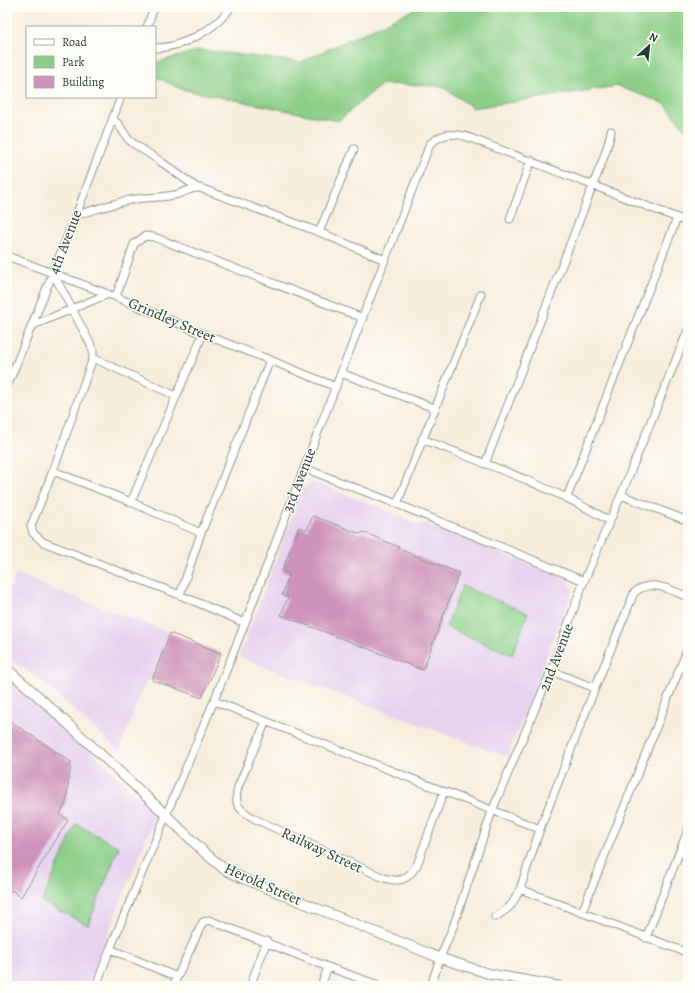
<svg xmlns="http://www.w3.org/2000/svg" width="695" height="993" viewBox="0 0 695 993" font-family="Alegreya,serif">
<style>
.built{fill:#e7d2ef}
.green{fill:#8ccf88;stroke:#56865e}
.building{fill:#cf92ba}
.lines{fill:none;stroke-linecap:round;stroke-linejoin:round}
.minor-casing{stroke:#8c9689;stroke-width:9}
.tertiary-casing{stroke:#8c9689;stroke-width:11}
.minor{stroke:#fff;stroke-width:7}
.tertiary{stroke:#fff;stroke-width:9}
.labels{text-anchor:middle;dominant-baseline:central;stroke-width:3;stroke-linejoin:round;paint-order:stroke}
.street-label{font-size:15px;fill:#1f3d34;stroke:#fdfcf7}
</style>
<rect width="100%" height="100%" fill="#fdfcf7"/>
<filter id="ink" filterUnits="userSpaceOnUse"><feTurbulence type="fractalNoise" baseFrequency=".025" numOctaves="2"/><feDisplacementMap in="SourceGraphic" scale="8" xChannelSelector="R" yChannelSelector="G"/><feConvolveMatrix kernelMatrix="1 2 1 2 8 2 1 2 1" color-interpolation-filters="sRGB"/></filter>
<filter id="wash" filterUnits="userSpaceOnUse"><feTurbulence type="fractalNoise" baseFrequency=".012" numOctaves="4" result="noise"/><feDisplacementMap in="SourceGraphic" scale="16" xChannelSelector="R" yChannelSelector="G"/><feGaussianBlur stdDeviation="0.9" result="paint"/><feColorMatrix in="noise" values="0 0 0 0 0 0 0 0 0 0 0 0 0 0 0 0 0 1.4 0 .05"/><feComposite in="paint" operator="in"/></filter>
<g filter="url(#wash)">
<rect width="100%" height="100%" fill="#f8eede"/>
<path class="built" d="M314,482l89,35 1,2 3,2 14,5 2,-3 146,57 4,9 -66,168 -268,-100 64,-169z
M16,573l34,15 120,45 -18,47 -5,-1 -28,72 -67,-61 -16,-13 -29,-20v-62z
M7,676l22,17 127,120 -69,173h-80z"/>
<path class="green" d="M419,7h269v126l-23,-29 -48,-18 -144,22 -31,-22 -60,-2 -44,37 -157,-32 -26,-13v-13l45,-13 101,12z
M462,586l66,27 -16,42 -66,-28z
M76,824l43,23 -31,78 -46,-23z"/>
<g id="blocks">
<path class="building" d="M313,516l48,18 2,-2 36,15v2l60,24 -36,97 -142,-55 7,-17 -6,-3 7,-21 -7,-3 17,-44 8,3z
M170,633l51,20 -19,45 -50,-18z
M10,721l61,41 -5,41 -6,11 8,6 -47,77 -10,-7 -4,6v-171z"/>
</g>
</g>
<g filter="url(#ink)">
<use href="#blocks" fill-opacity="0" stroke="#8c9689" stroke-width="1"/>
<g class="lines">
<defs>
<path id="minor" d="M147,27l7,-20
M155,48c27,0 61,-19 76,-41
M113,119l6,6 9,14 6,5 26,17 36,26
M76,215c18,-5 36,-11 54,-15 15,-3 29,-2 44,-5 9,-1 17,-8 26,-7l119,44 66,28
M510,219l21,-59
M319,232l35,-83
M7,256l109,41 87,37 67,26 66,27
M53,273l37,70 3,7v8l-40,113 -22,55 2,7 10,9 137,53 65,28
M116,297l18,-53 11,-8 9,1 209,81
M31,326l77,-32
M93,358l83,38
M341,373l93,35
M7,387l69,-172 45,-118
M422,439c64,25 128,47 188,82
M485,464l108,-279c7,-18 15,-35 18,-54
M304,468l93,36 187,77
M53,471l78,31 70,31
M621,495l67,26
M567,497l110,-279
M131,502l72,-168
M397,504l84,-210
M180,595l21,-62 69,-173
M551,671l44,17
M214,701l326,128
M266,721l-28,66c-5,19 2,23 17,32l129,59c17,5 23,2 33,-13l27,-74
M520,889l168,64
M582,912l106,-264
M495,917l12,-8 5,-5 8,-15 20,-60 55,-141 39,-95c16,-15 36,-3 54,4
M646,938l42,-108
M110,949l67,28
M96,986l14,-37 104,-248 31,-78 59,-155 126,-324c13,-11 19,-11 35,-8l223,86
M173,986l27,-58 3,-6 6,-2 119,47 53,19
M250,986l17,-45
M321,986l7,-19
M431,986l9,-28 13,-31 39,-116 59,-140 33,-90 37,-86 67,-165"/>
<path id="tertiary" d="M7,669l32,28 126,117 39,38 20,17 18,9 198,80 50,16 68,12"/>
</defs>
<use href="#minor" class="minor-casing"/>
<use href="#tertiary" class="tertiary-casing"/>
<use href="#minor" class="minor"/>
<use href="#tertiary" class="tertiary"/>
</g>
</g>
<g class="labels">
<g class="street-label">
<text transform="translate(65 242) rotate(-69)">4th Avenue</text>
<text transform="translate(172 320) rotate(23)">Grindley Street</text>
<text transform="translate(299 480) rotate(-69)">3rd Avenue</text>
<text transform="translate(556 657) rotate(-69)">2nd Avenue</text>
<text transform="translate(322 850) rotate(25)">Railway Street</text>
<text transform="translate(263 884) rotate(24)">Herold Street</text>
</g>
</g>
<rect width="695" height="993" fill="none" stroke="#fdfcf7" stroke-width="24"/>
<rect x="26" y="26" width="130" height="72" fill="#fdfcf7" stroke="#a4b0a9"/>
<rect x="34" y="39" width="20" height="6" fill="#ffffff" stroke="#a4b0a9"/>
<text x="62" y="46" font-size="12" fill="#1f3d34">Road</text>
<rect x="34" y="56" width="20" height="12" fill="#8ccf88" stroke="#a4b0a9"/>
<text x="62" y="66" font-size="12" fill="#1f3d34">Park</text>
<rect x="34" y="76" width="20" height="12" fill="#cf92ba" stroke="#a4b0a9"/>
<text x="62" y="86" font-size="12" fill="#1f3d34">Building</text>
<g transform="translate(649 46) rotate(27)" stroke="#fdfcf7" stroke-width="3" paint-order="stroke">
<path d="M0-3L7 15L0 10L-7 15Z" fill="#1f3d34"/>
<text y="-6" font-size="11" font-weight="bold" text-anchor="middle" fill="#1f3d34">N</text>
</g>
</svg>
